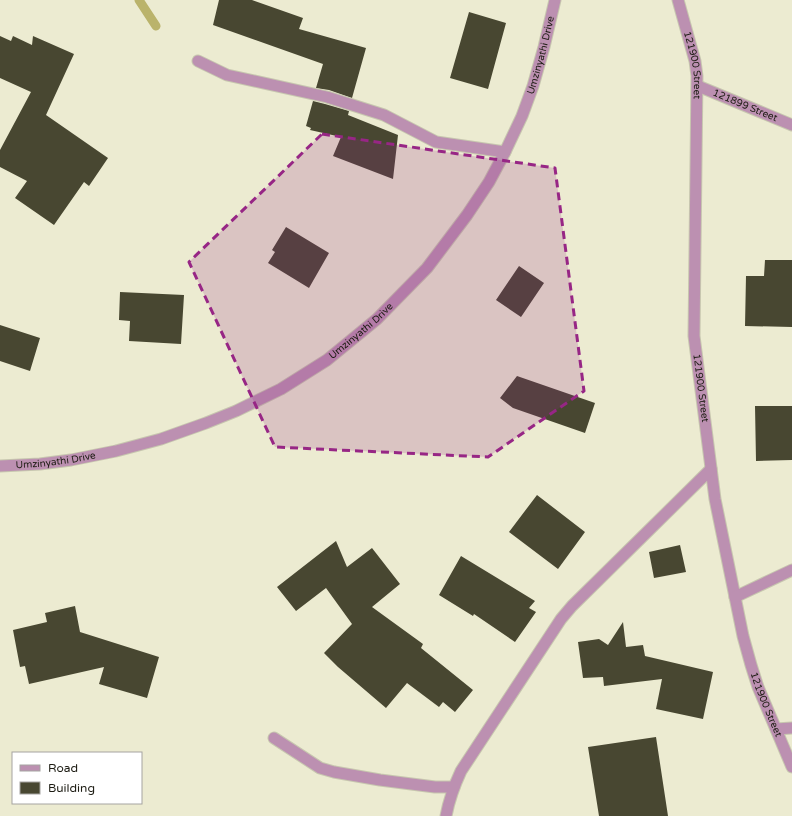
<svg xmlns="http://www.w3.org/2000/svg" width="792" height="816" viewBox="0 0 792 816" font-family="'Varela Round',sans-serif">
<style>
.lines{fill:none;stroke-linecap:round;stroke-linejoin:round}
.stream{stroke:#bab36b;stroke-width:9}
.building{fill:#484731}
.service-casing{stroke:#c7c6af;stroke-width:13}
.minor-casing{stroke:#c7c6af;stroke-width:13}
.tertiary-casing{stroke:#c7c6af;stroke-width:13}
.service{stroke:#bc90b1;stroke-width:11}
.minor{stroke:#bc90b1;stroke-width:11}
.tertiary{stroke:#bc90b1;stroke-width:11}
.marked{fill:#972685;fill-opacity:0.2;stroke:#972685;stroke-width:3;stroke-dasharray:8 5;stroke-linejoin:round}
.labels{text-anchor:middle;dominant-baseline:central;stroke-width:4;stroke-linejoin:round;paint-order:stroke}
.street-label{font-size:10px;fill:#1d1c13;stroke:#fff}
</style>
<rect width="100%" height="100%" fill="#ecebd1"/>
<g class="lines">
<path class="stream" d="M139,0l17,26"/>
</g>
<path class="building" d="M219,0h33l51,18 -4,11 67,19 -14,50 -23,-8 -13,-2 7,-24 -110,-39z
M469,12l37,11 -18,66 -38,-11z
M0,36l11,5 2,-5 19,9 1,-9 41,18 -28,61 62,43 -19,28 -5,-4 -30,43 -39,-27 12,-17 -27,-14v-17l31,-58 -31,-14z
M313,101l12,3 24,7 -1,4 50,20 -5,44 -60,-23 8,-19 -31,-7 1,-2 -5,-2z
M286,227l43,26 -20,35 -41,-25 7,-11 -3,-2z
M765,260h27v67l-47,-1 1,-50h18z
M519,266l25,17 -23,34 -25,-17z
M120,292l64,3 -3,49 -52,-3 1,-20 -11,-1z
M0,325l40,13 -10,33 -30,-10z
M517,376l78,27 -10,30 -72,-25 -13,-10z
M755,406h37v54l-36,1z
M537,495l48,37 -27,37 -49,-37z
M336,541l11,26 25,-19 28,36 -28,23 51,37 -2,4 52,42 -18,22 -12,-10 -4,5 -32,-24 -21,25 -48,-41 -14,-14 28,-29 -26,-36 -30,23 -19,-24z
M680,545l6,27 -32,6 -5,-26z
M461,556l74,45 -6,7 7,4 -21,30 -41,-28 -1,2 -34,-21z
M75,606l5,26 79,25 -12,41 -48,-14 5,-17 -75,17 -4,-18 -5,1 -7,-37 34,-8 -2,-9z
M623,622l3,25 17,-2 2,11 68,16 -10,47 -47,-10 6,-30 -58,7 -1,-9 -20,1 -5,-36 21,-3 9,6z
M656,737l12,79h-69l-11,-69z"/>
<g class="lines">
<defs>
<path id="service" d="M274,738l46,30 14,4 46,8 55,7h19"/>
<g id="minor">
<path id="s1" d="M678,0l17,61 2,15 -3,260 21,163 28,137 8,29 7,22 34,80"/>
<path d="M198,61l29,14 100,22 57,18 52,27 69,10"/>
<path id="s2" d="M698,86l94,39"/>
<path d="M735,597l57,-27"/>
<path d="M776,729l16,-1"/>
<path d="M446,816c3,-16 8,-30 15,-45l100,-152 11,-13 139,-137"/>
</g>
<g id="tertiary">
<path id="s3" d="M0,466l40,-2 31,-4 45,-9 45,-12 45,-16 30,-12 45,-22 46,-29 50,-41 50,-51 40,-53 22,-33 16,-30 17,-36 11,-30 11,-39 11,-47"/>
</g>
</defs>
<use href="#service" class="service-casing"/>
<use href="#minor" class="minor-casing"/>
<use href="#tertiary" class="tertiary-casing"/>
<use href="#service" class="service"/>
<use href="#minor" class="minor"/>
<use href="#tertiary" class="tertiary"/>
</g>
<path class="marked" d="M322,134l233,34 29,223 -96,66 -213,-10 -86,-185z"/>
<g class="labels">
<g class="street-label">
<text stroke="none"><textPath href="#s3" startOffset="728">Umzinyathi Drive</textPath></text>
<text stroke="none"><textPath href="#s1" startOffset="67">121900 Street</textPath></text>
<text stroke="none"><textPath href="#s2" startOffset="51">121899 Street</textPath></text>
<text stroke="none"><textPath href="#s3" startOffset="393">Umzinyathi Drive</textPath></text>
<text stroke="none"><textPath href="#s1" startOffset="391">121900 Street</textPath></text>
<text stroke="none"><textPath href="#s3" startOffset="56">Umzinyathi Drive</textPath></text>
<text stroke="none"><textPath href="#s1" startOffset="715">121900 Street</textPath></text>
</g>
</g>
<rect x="12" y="752" width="130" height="52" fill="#ffffff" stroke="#a5a4a1"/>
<rect x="20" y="765" width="20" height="6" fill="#bc90b1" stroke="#a5a4a1"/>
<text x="48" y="772" font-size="12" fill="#1d1c13">Road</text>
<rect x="20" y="782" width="20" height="12" fill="#484731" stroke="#a5a4a1"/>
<text x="48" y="792" font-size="12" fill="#1d1c13">Building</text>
</svg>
